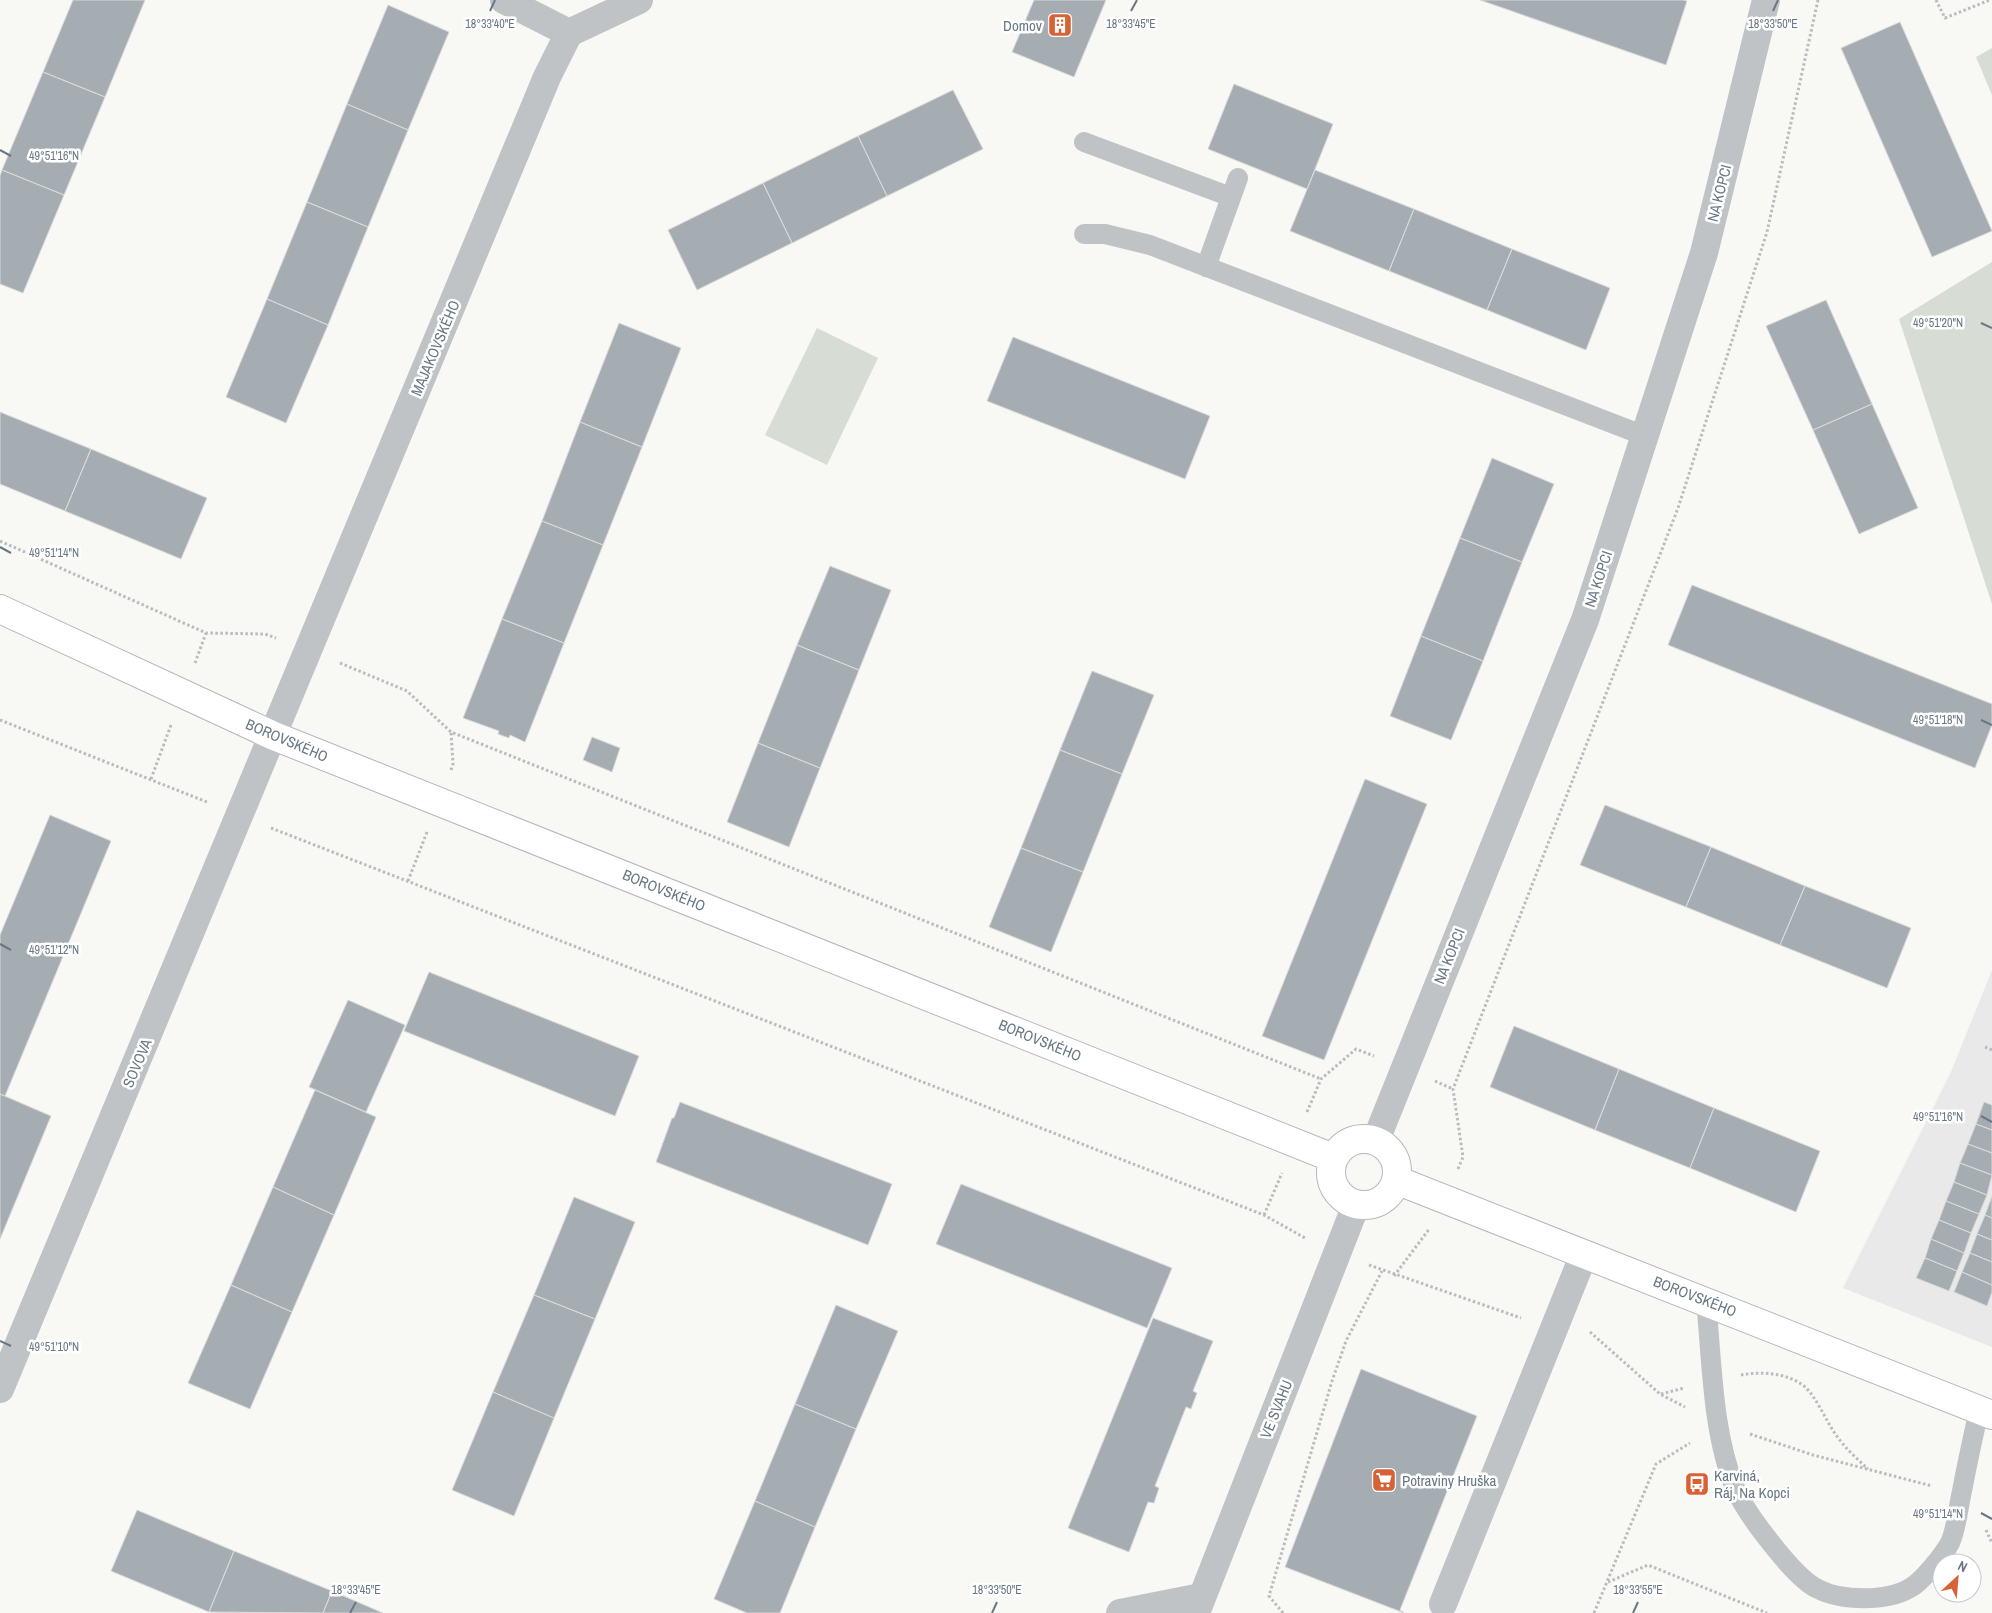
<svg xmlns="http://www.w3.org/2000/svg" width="1992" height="1613" viewBox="0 0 1992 1613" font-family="'Archivo Narrow',sans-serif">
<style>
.built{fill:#e8e9e8}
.green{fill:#d7dcd5}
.building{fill:#a5adb3;stroke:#d9d9d7}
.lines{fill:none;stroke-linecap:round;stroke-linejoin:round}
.secondary-casing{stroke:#b4b8bd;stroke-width:30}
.path{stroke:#b9bcbe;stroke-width:3;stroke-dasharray:2.5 2.5;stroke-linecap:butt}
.lane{stroke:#bfc3c6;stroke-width:20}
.street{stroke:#bfc3c6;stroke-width:28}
.secondary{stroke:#fff;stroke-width:28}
.ticks{fill:none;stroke:#697784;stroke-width:2}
.labels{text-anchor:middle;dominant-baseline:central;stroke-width:5;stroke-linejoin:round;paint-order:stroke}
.poi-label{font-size:15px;fill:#697784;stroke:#fff;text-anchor:start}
.street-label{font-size:15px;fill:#697784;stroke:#fff}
.ticks-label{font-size:12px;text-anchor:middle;fill:#697784;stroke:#fff;stroke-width:5;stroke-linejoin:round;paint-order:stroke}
</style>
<rect width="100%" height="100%" fill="#f8f8f5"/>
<path class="built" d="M1992,970v377l-149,-59 108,-216z"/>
<path class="green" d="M1992,48v47l-16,-38z
M1992,262v342l-93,-285z
M817,328l61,30 -51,107 -62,-30z"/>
<path class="building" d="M73,0h72l-40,97 -62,-25z
M1034,0h72l-32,77 -62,-25z
M1480,0h203l4,1 -21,64z
M388,5l61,27 -41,98 -61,-26z
M1900,22l92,209 -60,26 -91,-209z
M43,72l62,25 -41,98 -62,-25z
M1234,84l99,40 -26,65 -99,-40z
M953,90l30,59 -96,47 -29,-60z
M347,104l61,26 -40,97 -61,-25z
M858,136l29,60 -95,47 -29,-60z
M2,170l62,25 -41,98 -23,-9v-108z
M1315,170l99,39 -25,62 -99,-40z
M763,183l29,60 -95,47 -29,-60z
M307,202l61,25 -40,98 -61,-26z
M1414,209l98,40 -25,61 -98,-39z
M1512,249l98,39 -24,62 -99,-40z
M267,299l61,26 -42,98 -60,-26z
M1826,300l46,104 -59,26 -47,-104z
M619,323l62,25 -39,99 -62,-25z
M1013,337l197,79 -25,63 -198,-78z
M1872,404l46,104 -59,26 -46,-104z
M0,412l91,37 -26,62 -65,-27z
M580,422l62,25 -39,98 -61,-24z
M91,449l116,49 -26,61 -116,-48z
M1492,458l62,26 -32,78 -62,-24z
M542,521l61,24 -39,98 -62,-24z
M1460,538l62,24 -39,99 -62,-25z
M830,566l61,24 -32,80 -62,-25z
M1692,585l300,119v21l-17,43 -307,-123z
M502,619l62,24 -39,99 -15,-7 -1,3 -11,-4 1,-3 -36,-13z
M1421,636l62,25 -32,79 -61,-24z
M797,645l62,25 -39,98 -62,-25z
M1092,671l62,24 -32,79 -62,-24z
M592,737l28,11 -8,24 -29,-12z
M758,743l62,25 -31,79 -62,-25z
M1060,750l62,24 -39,98 -62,-24z
M1365,779l62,25 -103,256 -62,-24z
M1605,805l106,42 -25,60 -106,-42z
M50,815l61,26 -106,255 -5,-2v-159z
M1711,847l94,39 -25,59 -94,-38z
M1021,848l62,24 -32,80 -62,-25z
M1805,886l106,42 -24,60 -107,-43z
M429,972l210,84 -24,60 -211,-85z
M348,1000l57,25 -39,87 -57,-25z
M1514,1026l105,43 -24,61 -105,-43z
M1619,1069l95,39 -24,60 -95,-38z
M315,1090l61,27 -42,98 -61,-28z
M0,1094l51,22 -51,123z
M680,1102l212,82 -24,61 -212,-83 16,-44h2z
M1984,1102l8,3v25l-16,-6z
M1714,1108l106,43 -24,61 -106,-44z
M1976,1124l16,6v23l-24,-9z
M1968,1144l24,9v22l-32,-12z
M1960,1163l32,12 -5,20 -33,-13z
M1954,1182l33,13 -8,19 -33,-13z
M961,1184l211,84 -25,60 -211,-84z
M273,1187l61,28 -42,97 -61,-27z
M1992,1196v22l-7,-3z
M574,1197l61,25 -40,97 -61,-24z
M1946,1201l33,13 -8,19 -32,-13z
M1985,1215l7,3v22l-15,-6z
M1939,1220l32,13 -7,20 -33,-14z
M1977,1234l15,6v22l-22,-9z
M1931,1239l33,14 -7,18 -32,-13z
M1970,1253l22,9v23l-30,-13z
M1925,1258l32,13 -8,20 -33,-13z
M1962,1272l30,13v7l-5,14 -33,-14z
M231,1285l61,27 -42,97 -62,-26z
M534,1295l61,24 -41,99 -61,-26z
M836,1305l62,26 -42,98 -61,-25z
M1153,1318l60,23 -20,50 4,2 -6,16 -5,-2 -31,79 4,2 -5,15 -6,-1 -19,50 -61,-24z
M1361,1369l116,47 -77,194 4,3 -119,-46z
M493,1392l61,26 -40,98 -62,-26z
M795,1404l61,25 -41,98 -60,-26z
M755,1501l60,26 -35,86h-33l-33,-14z
M137,1510l97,41 -25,61 -98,-41z
M234,1551l98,40 -9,22 -114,-1z
M332,1591l51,22h-60z"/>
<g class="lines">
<defs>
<path id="secondary" d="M0,609l274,127 1059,422
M1331 1172a33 33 0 1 1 66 0a33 33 0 1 1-66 0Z
M1396,1180l596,235"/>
</defs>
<use href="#secondary" class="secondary-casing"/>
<path class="path" d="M1936,0l9,18 45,-18
M0,541l206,92 59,1 11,4
M195,663l11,-30
M340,663l67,28 44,41 870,347
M0,720l207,82
M451,770l2,-6 -2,-32
M151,779l20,-54
M271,828l993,387 41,23
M408,881l19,-49
M1985,1047l7,3
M1435,1081l18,8
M1307,1112l14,-33 35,-30 18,7
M1458,1169l5,-12 -10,-68 225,-581 89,-276 51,-232
M1264,1215l18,-42
M1369,1265l152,53
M1394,1276l36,-48
M1590,1332l70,62 25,13
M1741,1375c21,-4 46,-2 63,11 11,9 22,34 30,46 9,14 22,26 34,37
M1661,1394l23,-6
M1750,1434l63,21 119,31
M1986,1530l6,13
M1608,1582l40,-17 119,48
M1283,1613l-14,-17 63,-215 14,-40 36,-70
M1594,1613l62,-149 34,-21"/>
<path class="lane" d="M1084,142l147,55
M1084,234h21l45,11 495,191
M1206,267l32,-89
M1706,1301c6,59 6,131 29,187 10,24 59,90 83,101 23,12 69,13 92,-1 12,-6 33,-33 40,-45 7,-16 8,-35 12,-52 5,-27 11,-54 17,-81"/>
<path class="street" d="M504,0l65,33
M1376,1140l209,-520 119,-367 62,-253
M0,1389l547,-1312 22,-44 70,-33
M1443,1604l141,-350
M1120,1613l81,-16
M1196,1613l160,-408"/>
<use href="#secondary" class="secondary"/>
</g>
<path class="ticks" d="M490,11l5,-11M1131,11l6,-11M1773,11l5,-11M0,150l11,6M1981,323l11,5M0,547l11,6M1981,720l11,5M0,944l11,6M1981,1116l11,6M0,1341l11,5M1981,1513l11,6M350,1613l6,-11M992,1613l5,-11M1633,1613l5,-11"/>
<defs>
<symbol id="building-square" viewBox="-11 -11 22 22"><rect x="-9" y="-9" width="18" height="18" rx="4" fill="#d76236" stroke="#fff"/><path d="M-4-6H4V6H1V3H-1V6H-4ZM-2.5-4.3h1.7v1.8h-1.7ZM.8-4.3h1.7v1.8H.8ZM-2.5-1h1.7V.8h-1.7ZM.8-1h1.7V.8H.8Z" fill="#fff"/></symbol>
<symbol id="supermarket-square" viewBox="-11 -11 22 22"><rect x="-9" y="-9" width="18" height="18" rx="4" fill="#d76236" stroke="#fff"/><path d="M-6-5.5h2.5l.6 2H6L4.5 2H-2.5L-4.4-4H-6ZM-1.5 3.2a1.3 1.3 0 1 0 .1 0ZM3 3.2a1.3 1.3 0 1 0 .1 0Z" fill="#fff"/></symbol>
<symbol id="bus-square" viewBox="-11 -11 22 22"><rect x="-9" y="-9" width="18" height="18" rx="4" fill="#d76236" stroke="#fff"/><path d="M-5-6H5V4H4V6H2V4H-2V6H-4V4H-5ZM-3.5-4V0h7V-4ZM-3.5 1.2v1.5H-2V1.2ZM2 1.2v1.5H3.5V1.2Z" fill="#fff"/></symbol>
</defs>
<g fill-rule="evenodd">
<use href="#building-square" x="1046" y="11" width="28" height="28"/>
<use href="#supermarket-square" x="1370" y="1466" width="28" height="28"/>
<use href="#bus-square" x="1683" y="1470" width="28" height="28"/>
</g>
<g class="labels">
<g class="poi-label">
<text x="1042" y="25" text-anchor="end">Domov</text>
<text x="1714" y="1475">Karviná,<tspan x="1714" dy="17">Ráj, Na Kopci</tspan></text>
<text x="1402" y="1480">Potraviny Hruška</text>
</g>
<g class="street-label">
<text transform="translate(1719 193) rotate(-76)">NA KOPCI</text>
<text transform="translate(435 348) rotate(-67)">MAJAKOVSKÉHO</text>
<text transform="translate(1598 579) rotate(-72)">NA KOPCI</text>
<text transform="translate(287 740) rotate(23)">BOROVSKÉHO</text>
<text transform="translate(664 890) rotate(22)">BOROVSKÉHO</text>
<text transform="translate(1449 956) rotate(-68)">NA KOPCI</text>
<text transform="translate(1040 1040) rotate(22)">BOROVSKÉHO</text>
<text transform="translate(137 1063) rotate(-67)">SOVOVA</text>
<text transform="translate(1695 1296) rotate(21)">BOROVSKÉHO</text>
<text transform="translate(1276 1409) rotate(-68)">VE SVAHU</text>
</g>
</g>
<g class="ticks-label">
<text x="490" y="28">18°33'40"E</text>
<text x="1131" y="28">18°33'45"E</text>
<text x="1773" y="28">18°33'50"E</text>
<text x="54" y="160">49°51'16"N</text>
<text x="1938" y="327">49°51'20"N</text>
<text x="54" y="557">49°51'14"N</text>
<text x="1938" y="724">49°51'18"N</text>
<text x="54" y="954">49°51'12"N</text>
<text x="1938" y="1121">49°51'16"N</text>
<text x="54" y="1351">49°51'10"N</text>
<text x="1938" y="1518">49°51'14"N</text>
<text x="356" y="1594">18°33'45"E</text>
<text x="997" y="1594">18°33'50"E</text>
<text x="1638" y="1594">18°33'55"E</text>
</g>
<g transform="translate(1957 1578) rotate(26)"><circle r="24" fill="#ffffff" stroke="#c3c9ce"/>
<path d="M0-4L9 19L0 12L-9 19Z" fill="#d76236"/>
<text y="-8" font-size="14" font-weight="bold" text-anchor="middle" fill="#697784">N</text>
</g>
</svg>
